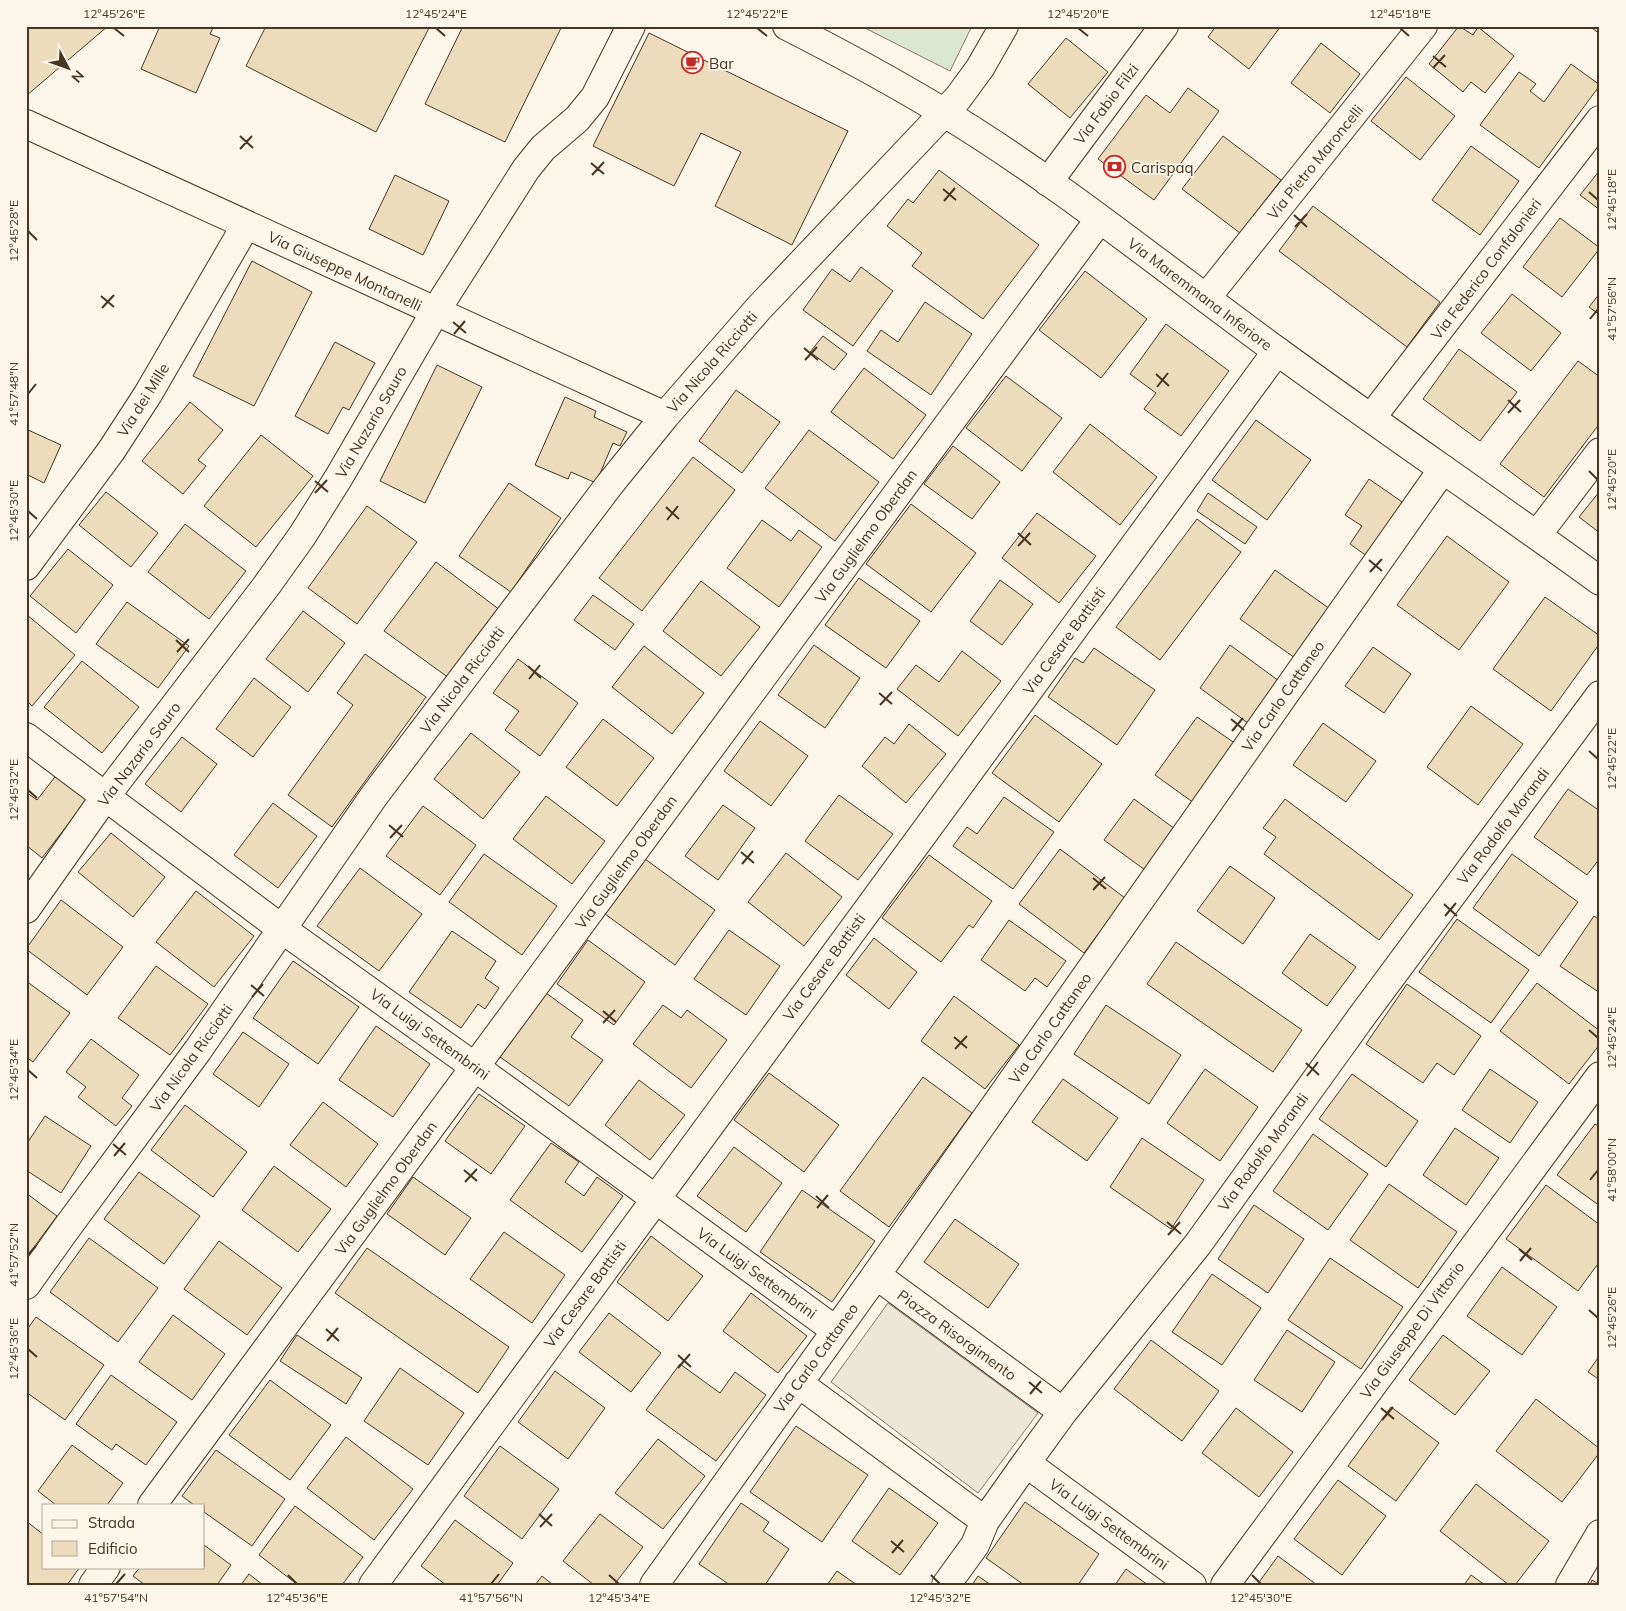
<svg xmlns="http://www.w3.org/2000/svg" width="1626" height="1611" viewBox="0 0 1626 1611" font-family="Mulish,sans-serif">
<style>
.green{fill:#dce7d0;stroke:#887966}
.parking{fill:#ede7d9;stroke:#887966}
.building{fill:#ecdcbc;stroke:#4a3520}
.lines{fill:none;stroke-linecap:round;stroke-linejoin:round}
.street-casing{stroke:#4a3520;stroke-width:30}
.secondary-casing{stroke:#4a3520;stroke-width:30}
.street{stroke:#fbf6e9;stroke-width:28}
.secondary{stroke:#fbf6e9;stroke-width:28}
.ticks{fill:none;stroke:#4a3520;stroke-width:2}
.labels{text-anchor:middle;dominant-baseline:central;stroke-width:4;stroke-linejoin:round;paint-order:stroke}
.poi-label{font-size:15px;fill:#4a3520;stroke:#fbf6e9;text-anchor:start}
.street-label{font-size:15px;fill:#4a3520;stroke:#fbf6e9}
.neatline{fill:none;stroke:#4a3520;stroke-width:2}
.ticks-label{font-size:12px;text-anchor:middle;fill:#4a3520}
</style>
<rect width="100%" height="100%" fill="#fbf6e9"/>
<path class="green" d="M861,26h111l-22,45z"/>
<path class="parking" d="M888,1303l150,110 -60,80 -147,-111z"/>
<path class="building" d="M26,26h82l-82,70z
M160,26h54l-4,8 10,4 -24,55 -55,-24z
M266,26h164l-54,106 -130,-66z
M463,26h99l-57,116 -80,-38z
M1216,26h65l-32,43 -41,-32z
M1459,26l14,9 5,-8 36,29 -29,37 -14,-11 -8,10 -34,-28z
M1589,26h11v8z
M649,33l199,98 -56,114 -77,-39 26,-54 -40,-19 -27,53 -81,-40z
M1066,38l42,34 -38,46 -42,-34z
M1321,43l39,31 -30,39 -39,-30z
M1571,64l29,21 -61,83 -59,-43 39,-53 17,12 -6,7 14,11z
M1406,77l49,39 -35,44 -49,-39z
M1188,88l31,23 -65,89 -56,-41 48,-64 24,18z
M1223,136l58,44 -41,53 -58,-44z
M1471,146l48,35 -39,54 -48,-35z
M939,170l100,75 -56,74 -71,-53 10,-13 -35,-27 21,-27 5,4z
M1600,170v40l-20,-15z
M395,175l54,26 -26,54 -54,-26z
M1313,206l127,96 -33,45 -128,-96z
M1560,218l40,30 -38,49 -39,-30z
M252,261l60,31 -58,114 -61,-30z
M861,267l32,24 -40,55 -50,-36 29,-41 18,13z
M1085,271l62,48 -46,59 -62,-48z
M1600,293v22l-11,-8z
M1512,294l49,39 -30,38 -50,-38z
M925,302l47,32 -41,61 -64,-44 14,-21 17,12z
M1166,324l63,47 -48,65 -37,-27 12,-16 -26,-19z
M823,336l24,18 -13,16 -24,-18z
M335,342l40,21 -26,47 -6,-3 -15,27 -33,-18z
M1459,349l58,43 -37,49 -57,-42z
M1578,361l22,16v46l-56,74 -44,-33z
M437,365l45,22 -57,116 -45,-22z
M864,368l62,47 -33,44 -62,-47z
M1006,376l56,42 -40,53 -56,-43z
M736,390l44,32 -38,51 -43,-32z
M565,397l31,14 -2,6 33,15 -7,14 -7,-3 -17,40 -25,-11 -3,7 -33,-14z
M190,402l33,28 -25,30 8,6 -23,28 -41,-33z
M1256,420l55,40 -44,60 -55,-40z
M1090,424l67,53 -37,48 -67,-53z
M26,429l35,16 -17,38 -18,-9z
M809,430l70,52 -44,59 -70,-53z
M261,435l52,41 -57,71 -52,-41z
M953,446l47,36 -28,37 -48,-35z
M693,457l42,33 -93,121 -43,-33z
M1369,479l39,27 -37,53 -21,-15 12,-18 -17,-11z
M509,483l52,35 -50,74 -52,-36z
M1600,491v42l-21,-16z
M106,492l52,41 -27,34 -52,-42z
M1208,493l49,34 -12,17 -48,-33z
M911,504l65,49 -45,59 -65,-48z
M367,506l50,36 -60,82 -49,-36z
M1037,513l59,43 -37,47 -57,-45z
M1197,519l44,33 -81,108 -44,-33z
M762,520l29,21 8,-11 23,17 -43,60 -52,-39z
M185,524l61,47 -37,48 -61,-47z
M1447,536l62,46 -50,68 -62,-45z
M68,549l45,36 -37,48 -46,-37z
M436,562l64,48 -51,68 -65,-47z
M1275,570l55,39 -35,49 -55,-39z
M859,578l61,43 -34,47 -61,-43z
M1000,580l33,24 -31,41 -32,-24z
M701,581l59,46 -39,49 -58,-45z
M593,595l41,29 -19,26 -41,-30z
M1545,597l55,39v7l-49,68 -58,-42z
M127,602l62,44 -31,42 -62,-44z
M303,611l42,32 -37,49 -42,-33z
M26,614l49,41 -43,51 -6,-6z
M814,645l46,33 -35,50 -47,-33z
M1230,645l53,39 -31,42 -52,-38z
M644,646l60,47 -32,41 -60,-47z
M1373,647l38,27 -27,39 -39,-27z
M1094,648l61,42 -38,55 -69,-48 27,-39 8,5z
M962,651l39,30 -43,55 -61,-47 19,-24 23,17z
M365,654l61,43 -94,130 -44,-32 65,-90 -16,-12z
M518,659l60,44 -38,53 -35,-26 14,-19 -26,-18z
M82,661l57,46 -37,46 -58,-46z
M254,678l37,29 -38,50 -37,-28z
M1471,706l52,38 -45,61 -51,-38z
M1035,715l67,49 -43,58 -67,-49z
M1197,717l39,27 -42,59 -39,-28z
M603,719l51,39 -37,48 -51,-39z
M760,721l48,35 -37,50 -47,-35z
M1323,723l53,38 -30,41 -53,-37z
M909,724l37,30 -40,49 -44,-37 23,-29 9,7z
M471,733l49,39 -37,47 -49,-40z
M182,737l35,27 -36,48 -36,-28z
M58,773l31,24 -47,61 -16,-13v-53l11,8z
M1568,789l32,22v47l-13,17 -53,-38z
M839,795l54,39 -35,46 -53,-39z
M546,796l59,45 -33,43 -59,-45z
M1004,797l50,35 -41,57 -60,-43 14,-19 10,7z
M1134,799l41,30 -30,41 -41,-30z
M1285,799l128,96 -34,45 -115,-86 12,-17 -13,-9z
M273,803l44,33 -39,52 -44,-33z
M723,805l32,23 -37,52 -33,-24z
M423,806l53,39 -36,50 -54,-39z
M111,833l54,44 -32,40 -55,-45z
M1060,849l65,49 -41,55 -65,-49z
M786,853l56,44 -38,49 -56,-44z
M484,854l73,52 -35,49 -73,-53z
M1512,854l66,48 -39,54 -66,-48z
M929,855l63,46 -19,27 -4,-3 -28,37 -59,-44z
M645,859l70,51 -40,55 -70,-51z
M1230,866l45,32 -32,46 -46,-33z
M360,868l62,46 -43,57 -62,-45z
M196,891l58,45 -40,51 -58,-45z
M61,900l62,47 -36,48 -61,-46z
M1594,916l6,4v73l-40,-27z
M1457,919l72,51 -38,53 -72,-51z
M1009,920l57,41 -19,26 -12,-9 -10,13 -44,-31z
M729,930l51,36 -34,49 -52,-36z
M452,931l44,30 -11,17 14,10 -14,21 -7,-5 -17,24 -52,-36z
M1310,934l46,33 -29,39 -45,-33z
M874,938l43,34 -28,37 -43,-34z
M588,940l57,42 -31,43 -57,-41z
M1176,942l126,88 -29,42 -126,-88z
M293,961l66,46 -41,57 -65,-46z
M156,966l52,38 -38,51 -52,-37z
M26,981l44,32 -37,49 -7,-5z
M1537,983l63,48v13l-31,40 -69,-53z
M1407,984l74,52 -27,39 -17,-12 -14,20 -57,-39z
M546,993l37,27 -12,17 32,23 -34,46 -69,-49z
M954,996l65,49 -34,44 -64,-48z
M663,1005l18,13 6,-8 40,30 -36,48 -58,-44z
M1106,1005l75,50 -32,49 -75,-50z
M376,1026l54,38 -37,53 -54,-37z
M243,1032l46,32 -30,43 -46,-33z
M91,1039l48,36 -17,23 10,8 -16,20 -38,-29 8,-10 -20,-15z
M1205,1069l53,38 -38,54 -53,-38z
M1490,1069l48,33 -28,41 -48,-33z
M769,1073l70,52 -35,47 -70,-52z
M1352,1074l66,47 -32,46 -67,-48z
M923,1077l49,36 -83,114 -49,-36z
M1063,1079l55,39 -31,43 -55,-39z
M639,1080l46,35 -35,45 -45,-35z
M479,1094l46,32 -34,48 -46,-33z
M323,1102l55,42 -32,43 -56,-42z
M185,1105l62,47 -34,45 -62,-47z
M45,1116l46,30 -30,47 -35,-23v-25z
M1595,1124l5,3v79l-43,-31z
M1455,1128l44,30 -33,47 -43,-30z
M1313,1134l55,40 -40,56 -55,-39z
M1142,1138l62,42 -33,49 -61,-42z
M551,1143l28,19 -14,20 19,14 13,-19 26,19 -41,56 -72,-52z
M734,1147l48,36 -36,49 -49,-36z
M274,1166l57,43 -33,43 -56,-42z
M139,1172l61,44 -36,48 -60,-45z
M413,1177l58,41 -26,37 -58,-41z
M1389,1184l68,48 -39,56 -68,-48z
M1546,1185l54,40v36l-22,30 -72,-52z
M802,1190l73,51 -43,61 -72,-50z
M26,1193l31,23 -31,42z
M1254,1205l50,34 -36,54 -50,-34z
M955,1219l64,45 -31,44 -64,-46z
M504,1232l61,43 -33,48 -62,-44z
M651,1236l52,40 -35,45 -51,-39z
M89,1238l69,50 -40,54 -68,-50z
M219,1241l63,47 -35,47 -63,-46z
M367,1248l142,99 -31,46 -143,-100z
M1330,1258l73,49 -42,62 -73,-49z
M1502,1267l55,40 -35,48 -55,-39z
M1212,1274l49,34 -39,57 -50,-33z
M751,1293l56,43 -29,37 -55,-42z
M609,1313l52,40 -30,39 -52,-40z
M173,1315l52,39 -33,46 -53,-38z
M36,1317l68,48 -39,55 -39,-28v-61z
M1287,1330l48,32 -33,50 -48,-32z
M297,1335l65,43 -16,26 -66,-43z
M1443,1335l47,36 -35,44 -46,-35z
M1151,1340l68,51 -37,50 -68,-52z
M1600,1355v25l-12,-8z
M680,1364l40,29 15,-21 31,23 -50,66 -70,-51z
M400,1368l64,45 -36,52 -64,-44z
M555,1371l50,37 -37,51 -50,-37z
M111,1375l66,47 -31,43 -30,-21 -4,6 -36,-26z
M270,1380l61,45 -41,55 -61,-45z
M1536,1399l64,50v3l-38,50 -66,-51z
M1391,1407l48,36 -43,58 -48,-35z
M1236,1408l57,44 -34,45 -57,-44z
M796,1426l72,49 -46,67 -72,-50z
M346,1437l67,52 -39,51 -67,-52z
M658,1439l47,37 -42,53 -48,-36z
M72,1445l51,38 -16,22h-51l-18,-14z
M500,1446l59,43 -37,50 -58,-43z
M216,1450l69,49 -33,47 -48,-34v-7h-10l-12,-9z
M1338,1480l48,36 -44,59 -48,-36z
M1476,1484l73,57 -34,44h-6l-69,-54z
M889,1488l49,35 -38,52 -48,-34z
M1025,1502l74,52 -21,31h-54l-38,-27z
M741,1503l28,19 -6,9 26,18 -24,36h-35l-31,-21z
M295,1506l68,51 -21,28h-44l-39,-30z
M600,1514l43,33 -29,38h-20l-31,-24z
M455,1520l58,43 -16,22h-51l-25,-19z
M26,1521l18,14v32h36l-13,18h-41z
M204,1545l27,20 -14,20h-72l-12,-9 7,-9h64z
M1278,1556l39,29h-60z
M1126,1569l22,16h-33z
M837,1571l20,14h-30z
M249,1574l14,11h-22z
M1471,1575l14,10h-21z
M542,1576l11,9h-18z
M978,1576l13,9h-19z
M1592,1580l8,5h-10z"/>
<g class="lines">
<defs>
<path id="street" d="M26,124l639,292
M1048,182l116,-156
M1206,298l217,-272
M1371,418l229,-298
M1537,535l63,-83
M26,566l85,-115 37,-57 98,-169
M26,737l256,192 193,138 360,263
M26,909l79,-112 162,-212 35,-49 37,-59 96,-165 91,-143 17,-21 34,-29 18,-22 36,-71
M876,1275l187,137
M26,1285l40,-56 132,-179 176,-254 236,-312 55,-68 94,-108 199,-210 22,-30 24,-42
M798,1383l187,138
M1026,1463l166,122
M152,1505l947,-1285
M93,1585l13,-18
M373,1585l904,-1234
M654,1585l222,-310 567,-806
M946,1585l29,-40 10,-24 41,-58 37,-51 135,-168 164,-228 238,-321
M1225,1585l375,-509
M1570,1585l30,-51"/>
<path id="secondary" d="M787,26c53,27 105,55 156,86 117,71 224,159 334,239 107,78 216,152 323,230"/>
</defs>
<use href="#street" class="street-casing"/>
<use href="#secondary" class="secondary-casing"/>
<use href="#street" class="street"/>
<use href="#secondary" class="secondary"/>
</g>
<path class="ticks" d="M114,28l10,8M436,28l9,8M757,28l10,8M1078,28l10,8M1400,28l9,8M1433,56l13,11M1433,68l12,-13M240,136l13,12M240,149l12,-13M591,163l13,11M592,175l12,-13M943,189l13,11M1589,192l9,8M944,201l11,-13M1294,215l13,12M1295,227l12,-13M28,231l9,9M101,296l13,11M102,308l12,-13M1590,319l8,-10M453,322l13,11M454,334l11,-13M804,348l14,12M805,360l12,-13M1156,374l13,12M1157,387l11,-14M28,394l8,-10M1508,400l13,12M1508,413l12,-13M1589,471l9,9M315,481l13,11M315,493l12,-13M666,507l13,12M28,511l9,8M667,520l11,-14M1018,533l13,12M1018,546l12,-13M1369,560l13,11M1370,572l12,-13M176,640l13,12M177,652l12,-13M528,666l13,12M529,679l11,-14M879,693l13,11M880,705l12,-13M1231,719l13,11M1232,731l11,-13M1589,751l9,8M28,790l9,8M389,825l14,12M390,838l12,-13M741,852l13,11M742,864l11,-13M1093,878l13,11M1093,890l12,-13M1444,904l13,12M1445,916l11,-13M251,985l13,11M252,997l11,-13M603,1011l13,11M603,1023l12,-13M1589,1030l9,8M954,1037l13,11M955,1049l12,-13M1306,1063l13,12M28,1070l9,8M1307,1076l11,-14M113,1144l13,11M114,1156l11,-13M464,1170l13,11M1590,1180l8,-10M465,1182l12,-13M816,1196l13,12M817,1208l11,-13M1167,1222l14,12M1168,1235l12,-13M1519,1249l13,11M28,1255l8,-9M1520,1261l11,-13M1589,1310l9,8M326,1329l13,12M327,1341l11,-13M28,1349l9,8M678,1355l13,12M678,1368l12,-14M1029,1382l13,11M1030,1394l11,-13M1381,1408l13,11M1382,1420l11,-13M539,1514l13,12M540,1527l12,-13M891,1541l13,11M892,1553l11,-13M288,1575l9,9M609,1575l10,9M931,1575l9,9M1252,1575l9,9M116,1584l9,-10M491,1584l8,-10"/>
<defs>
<symbol id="cafe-ring" viewBox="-11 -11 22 22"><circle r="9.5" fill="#fbf6e9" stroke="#c62828" stroke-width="1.5"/><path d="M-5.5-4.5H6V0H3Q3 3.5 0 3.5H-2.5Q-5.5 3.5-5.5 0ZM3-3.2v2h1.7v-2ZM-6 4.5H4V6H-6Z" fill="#c62828"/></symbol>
<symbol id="bank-ring" viewBox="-11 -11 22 22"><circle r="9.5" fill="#fbf6e9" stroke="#c62828" stroke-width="1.5"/><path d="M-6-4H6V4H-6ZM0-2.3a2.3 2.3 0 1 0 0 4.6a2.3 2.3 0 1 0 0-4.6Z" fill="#c62828"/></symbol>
</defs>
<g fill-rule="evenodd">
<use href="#cafe-ring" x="680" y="50" width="25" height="25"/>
<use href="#bank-ring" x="1102" y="154" width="25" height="25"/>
</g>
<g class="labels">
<g class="poi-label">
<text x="709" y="63">Bar</text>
<text x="1131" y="167">Carispaq</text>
</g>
<g class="street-label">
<text transform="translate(1106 104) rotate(-53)">Via Fabio Filzi</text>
<text transform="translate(1315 162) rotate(-51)">Via Pietro Maroncelli</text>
<text transform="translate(1486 269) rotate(-53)">Via Federico Confalonieri</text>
<text transform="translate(345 271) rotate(25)">Via Giuseppe Montanelli</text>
<text transform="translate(1200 294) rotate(37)">Via Maremmana Inferiore</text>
<text transform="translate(712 362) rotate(-49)">Via Nicola Ricciotti</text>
<text transform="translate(143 400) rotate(-58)">Via dei Mille</text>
<text transform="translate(371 422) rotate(-60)">Via Nazario Sauro</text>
<text transform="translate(866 536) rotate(-54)">Via Guglielmo Oberdan</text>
<text transform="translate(1064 641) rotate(-54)">Via Cesare Battisti</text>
<text transform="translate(462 680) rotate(-53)">Via Nicola Ricciotti</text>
<text transform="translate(1283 696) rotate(-55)">Via Carlo Cattaneo</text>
<text transform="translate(139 754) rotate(-53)">Via Nazario Sauro</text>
<text transform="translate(1503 826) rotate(-53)">Via Rodolfo Morandi</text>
<text transform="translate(626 862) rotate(-54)">Via Guglielmo Oberdan</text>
<text transform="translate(824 967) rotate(-54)">Via Cesare Battisti</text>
<text transform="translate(1050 1028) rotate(-55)">Via Carlo Cattaneo</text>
<text transform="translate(430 1034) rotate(36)">Via Luigi Settembrini</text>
<text transform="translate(191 1058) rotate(-54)">Via Nicola Ricciotti</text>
<text transform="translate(1263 1152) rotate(-54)">Via Rodolfo Morandi</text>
<text transform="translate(386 1188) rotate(-54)">Via Guglielmo Oberdan</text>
<text transform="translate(757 1273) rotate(36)">Via Luigi Settembrini</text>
<text transform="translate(585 1294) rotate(-54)">Via Cesare Battisti</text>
<text transform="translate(1412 1330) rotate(-54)">Via Giuseppe Di Vittorio</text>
<text transform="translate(957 1335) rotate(36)">Piazza Risorgimento</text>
<text transform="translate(816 1358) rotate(-54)">Via Carlo Cattaneo</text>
<text transform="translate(1109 1524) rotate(36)">Via Luigi Settembrini</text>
</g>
</g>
<rect width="1626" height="1611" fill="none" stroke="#fbf6e9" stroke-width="55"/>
<rect x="42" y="1504" width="162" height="65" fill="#fbf6e9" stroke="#b4a999"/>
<rect x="52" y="1520" width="25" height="8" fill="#fbf6e9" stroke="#b4a999"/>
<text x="88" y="1528" font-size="15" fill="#4a3520">Strada</text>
<rect x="52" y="1541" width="25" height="15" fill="#ecdcbc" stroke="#b4a999"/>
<text x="88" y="1554" font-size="15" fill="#4a3520">Edificio</text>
<g transform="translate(68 68) rotate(131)" stroke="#fbf6e9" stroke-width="4" paint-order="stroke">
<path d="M0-4L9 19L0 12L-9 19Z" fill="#4a3520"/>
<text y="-8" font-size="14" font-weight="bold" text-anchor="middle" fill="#4a3520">N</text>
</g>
<rect x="28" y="28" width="1570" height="1556" class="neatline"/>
<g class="ticks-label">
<text x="114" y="18">12°45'26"E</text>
<text x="436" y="18">12°45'24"E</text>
<text x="757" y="18">12°45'22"E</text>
<text x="1078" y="18">12°45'20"E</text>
<text x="1400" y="18">12°45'18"E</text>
<text transform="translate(1612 200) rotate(-90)" y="4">12°45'18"E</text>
<text transform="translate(14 231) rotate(-90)" y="4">12°45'28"E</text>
<text transform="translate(1612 309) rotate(-90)" y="4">41°57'56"N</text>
<text transform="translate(14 394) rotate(-90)" y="4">41°57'48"N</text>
<text transform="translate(1612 480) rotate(-90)" y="4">12°45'20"E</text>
<text transform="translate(14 511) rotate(-90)" y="4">12°45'30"E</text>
<text transform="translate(1612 759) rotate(-90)" y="4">12°45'22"E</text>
<text transform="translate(14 790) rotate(-90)" y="4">12°45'32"E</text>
<text transform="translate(1612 1038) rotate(-90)" y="4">12°45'24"E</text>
<text transform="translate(14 1070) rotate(-90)" y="4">12°45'34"E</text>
<text transform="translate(1612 1170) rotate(-90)" y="4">41°58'00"N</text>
<text transform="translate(14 1255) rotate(-90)" y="4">41°57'52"N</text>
<text transform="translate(1612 1318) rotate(-90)" y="4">12°45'26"E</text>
<text transform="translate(14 1349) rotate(-90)" y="4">12°45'36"E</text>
<text x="116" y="1602">41°57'54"N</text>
<text x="297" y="1602">12°45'36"E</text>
<text x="491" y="1602">41°57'56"N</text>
<text x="619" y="1602">12°45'34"E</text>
<text x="940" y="1602">12°45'32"E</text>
<text x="1261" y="1602">12°45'30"E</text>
</g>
</svg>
